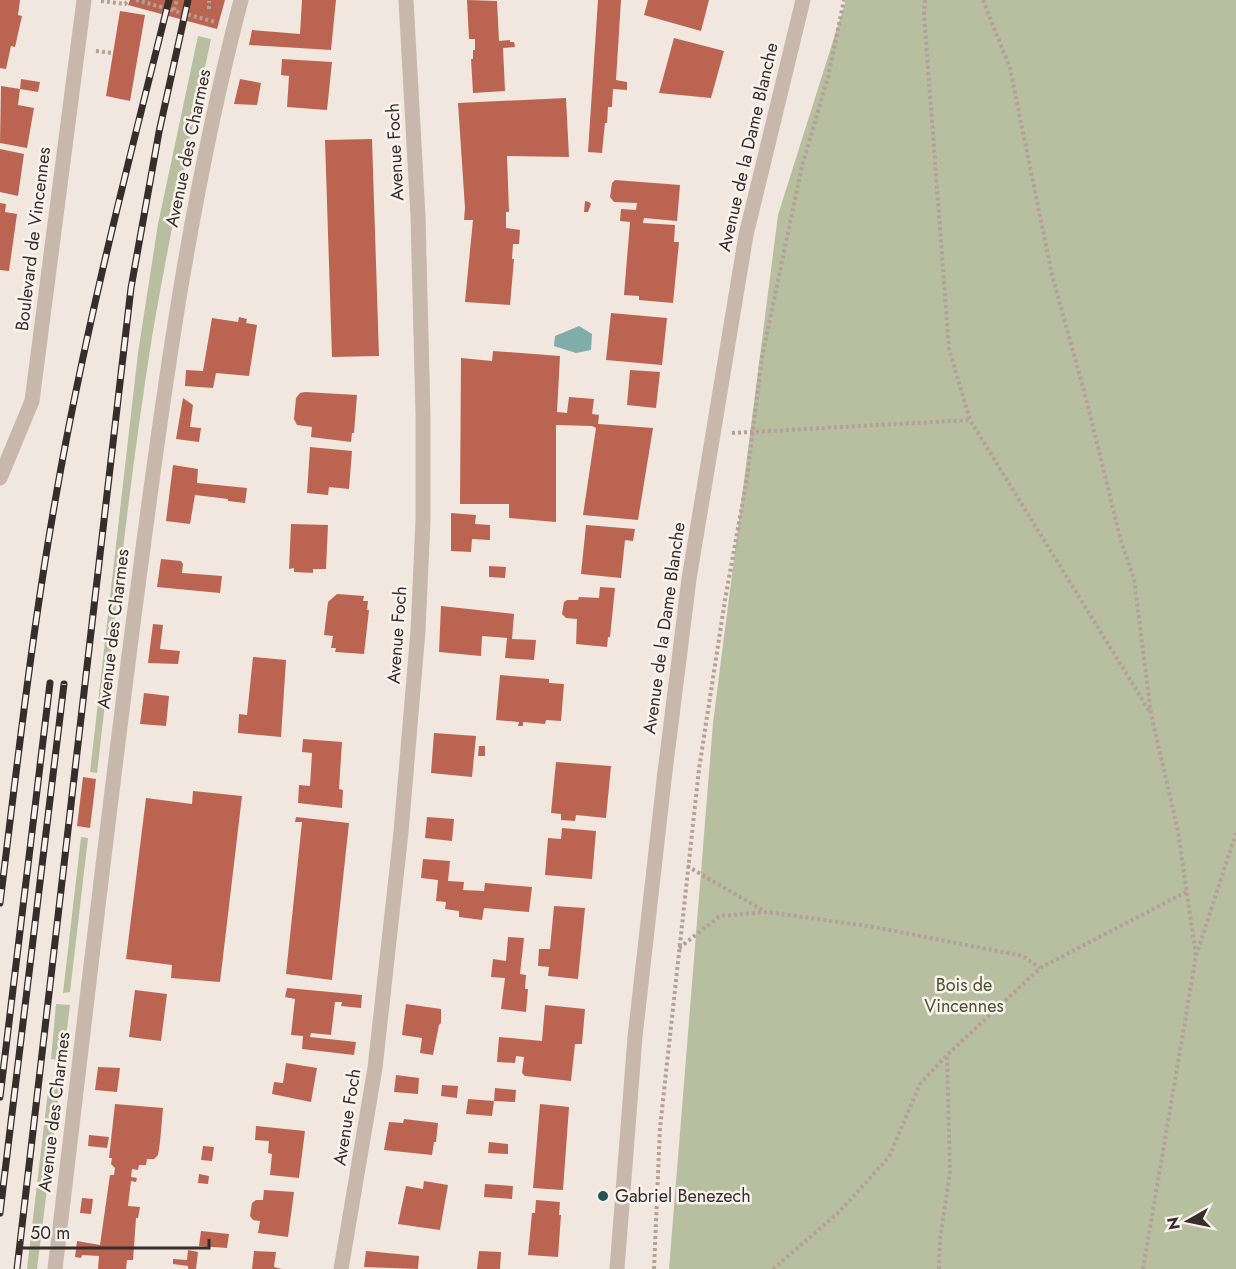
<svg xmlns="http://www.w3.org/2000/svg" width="1236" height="1269" viewBox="0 0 1236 1269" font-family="Jost,sans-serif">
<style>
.green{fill:#b7bfa0}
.water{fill:#80acaa}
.building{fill:#bc6452}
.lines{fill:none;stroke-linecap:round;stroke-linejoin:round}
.path{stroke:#b4a196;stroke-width:4;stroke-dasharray:3 3;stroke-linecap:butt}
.minor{stroke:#c8b7ac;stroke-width:15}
.rail-casing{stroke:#372d2a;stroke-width:7}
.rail{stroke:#f9f2ec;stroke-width:4.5;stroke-dasharray:14;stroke-linecap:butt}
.poi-dot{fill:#235555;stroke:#f9f2ec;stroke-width:2}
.labels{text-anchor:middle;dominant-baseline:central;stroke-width:5;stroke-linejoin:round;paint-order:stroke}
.street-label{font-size:18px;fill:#372d2a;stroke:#f9f2ec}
.park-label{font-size:18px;fill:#495330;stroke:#f9f2ec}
.poi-label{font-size:18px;fill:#372d2a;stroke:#f9f2ec;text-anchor:start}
</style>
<rect width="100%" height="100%" fill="#f1e7df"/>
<path class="green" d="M846,0h390v1269h-567l44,-546 65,-508z
M198,36l13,3c-21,99 -42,198 -59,298 -23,145 -38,291 -55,436l-7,-1 48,-419 20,-129z
M81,837l7,1 -18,154 -7,1z
M56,1004l14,1 -33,264h-10l21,-178h5l5,-31 -7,-1z"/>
<path class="water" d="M579,326l13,8 -1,16 -15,3 -22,-7 1,-10z"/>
<path class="building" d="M0,0h20l-2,15 4,1 -7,31 -4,-1 -5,23 -6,-1z
M130,0h95l-8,29 -89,-24z
M302,0h34l-5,50 -82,-5 3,-15 48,4z
M467,0l30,1 2,40 11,-1v2h4l1,5 -12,1 2,43 -32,2 -2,-34h2v-9h2v-11h-6z
M598,0h23l-5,80 11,2v8l-14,-1 -1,18h-4l-1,16h-2l-3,30 -14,-1z
M648,0h61l-8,31 -57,-16z
M120,11l25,4 -15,86 -24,-5z
M674,38l50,13 -13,47 -52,-5z
M282,59l50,3 -5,48 -40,-3 2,-31 -8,-1z
M21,79l19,3 -2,10 -18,-3 -2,16 16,3 -7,40 -27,-5 1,-57 19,3z
M240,79l21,4 -4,22 -23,-1z
M566,98l3,59 -62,-1 2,56h-3v16l14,2 -1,14h-6l-1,15h2l-4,46 -45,-3 8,-82h-9l1,-12 -7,-105z
M372,139l7,217 -47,1 -7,-217z
M0,149l24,5 -6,42 -18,-4z
M615,180l65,5 -3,36 -33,-3 -1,5 32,2 -1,17h5l-6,61 -34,-3v-4l-15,-1 6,-73 -10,-1 1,-12 15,1 1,-7 -23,-1 -4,-5 2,-14z
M585,201l4,1 2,2 -3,8h-4z
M0,203l6,1 -1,8 12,2 -8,57 -9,-1z
M611,313l56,5 -5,47 -56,-5z
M239,317l8,2 -1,4 11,2 -8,51 -33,-3 -3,15 -28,-2 1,-16 17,1 9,-53 26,4z
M493,351l67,5 -3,56 10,1 2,-16 25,2 -2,15 7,1 -1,9 55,4 -15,92 -55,-5 13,-87 -4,-2 -36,-1v97l-47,-4v-14h-49l1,-146 31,3z
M630,370l30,2 -4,36 -29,-3z
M305,392l52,3 -3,38h-2l-1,9 -40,-5 1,-10 -15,-2 -3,-6 2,-21 4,-5z
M183,398l10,7 -3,22 11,1 -2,14 -23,-3z
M310,447l42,4 -3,38 -20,-2 -1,8 -21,-2z
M173,465l25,4 -1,14 50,5 -2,15 -17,-2v-2l-33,-4 -5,29 -24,-3z
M451,513l25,2 -1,9 15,1v15l-18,-1 -1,13 -20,-1z
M291,524l37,1 -2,44h-13v4l-19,-1v-4l-5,1z
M586,525l49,4 -2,12 -8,-1 -4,38 -40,-4z
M161,559l20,2 2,3 -1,9 40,3 -2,17 -63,-6z
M489,566l17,1 -1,11 -16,-1z
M600,587l15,1 -5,49h-2l-1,10 -31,-3 1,-25 -11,-1 -4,-4 2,-12 3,-2h11l1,-3 20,1z
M337,594l27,2 -1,5h5l-1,9h2l-5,44 -29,-2 1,-4h-5l2,-12 -9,-1 4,-33z
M441,606l73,8 -2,25 24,1 -2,20 -29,-2 2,-20 -25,-2 -1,20 -42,-4z
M153,624l10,1 -3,24 20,2 -2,13 -30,-1z
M253,657l33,3 -5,77 -43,-4 1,-19 8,1z
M500,675l49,4v4l15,1 -3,37 -15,-1 -1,4 -22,-2v4h-5l1,-4 -23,-2z
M144,693l25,3 -3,30 -26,-2z
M434,733l42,3 -4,41 -41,-4z
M303,739l39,3 -3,47 4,1 -1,18 -44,-5 1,-18 11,1 2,-33 -10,-1z
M479,746h6v10h-7z
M556,762l55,4 -5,52 -30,-3 -1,6 -14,-1v-6l-10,-1z
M83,777l13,2 -6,49 -13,-2z
M193,791l49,5 -22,186 -49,-4 1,-13 -46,-6 20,-161 46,6z
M296,817l53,6 -17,157 -46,-6 16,-152h-7z
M427,817l27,2 -2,22 -27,-3z
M562,828l34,3 -4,48 -47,-4 3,-37 13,1z
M423,859l27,2 -2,20 16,1 -1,8 21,1 1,-8 47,4 -3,25 -45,-4 -2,12 -23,-3v-6l-14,-2 1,-7 -10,-1 2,-21 -17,-2z
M554,906l31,2 -7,71 -30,-3 1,-9 -11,-1 1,-17h11z
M508,937l16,1 -4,36 6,1 -1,14h3l-2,23 -25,-3 4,-31 -14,-1 2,-18 13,2z
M287,988l75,7 -1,13 -20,-2 1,-4h-7l-4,33 -20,-2 -1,4 46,5 -2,13 -52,-6 1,-13 -12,-1 4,-36 -10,-2z
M135,990l32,4 -6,47 -32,-4z
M406,1004l35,5v14l-2,2 -6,30 -13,-2 2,-15 -20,-3z
M545,1005l40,4 -3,35h-7l-4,37 -46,-5 -3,-3 2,-16 -8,-1 -1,7 -18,-1 2,-25 43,4z
M286,1063l31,5 -6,34 -39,-8 2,-12 9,1z
M98,1067l22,1 -3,24 -22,-2z
M396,1075l23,3 -1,16 -24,-2z
M442,1085l16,1 -1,12 -16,-2z
M495,1088l21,2 -1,12 -21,-1z
M468,1099l26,2 -2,15 -26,-2z
M115,1104l48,4 -3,34 -2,13 -4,4h-7l-1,6h-7l-1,5 -6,-1 -1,8 6,1 -1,4 -5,-1 -3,25 12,1 -2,11h-2l-3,42h-6l-1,9h-28l1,-13 -17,-1 -1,3 -6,-1 2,-16 23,4 10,-70h4l1,-7 -4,-4 1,-6h-3z
M540,1104l29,3 -6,83 -30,-2z
M404,1119l34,4 -2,19h-2l-2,13 -48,-5 5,-28 14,1z
M256,1126l49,5 -6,47 -29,-3 2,-21 -4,-1 1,-12 -14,-1z
M89,1135l20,2 -2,11 -19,-2z
M489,1142l19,2v10l-20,-1z
M203,1146l11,1 -2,14 -11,-1z
M199,1174l10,2 -1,8 -10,-1z
M424,1181l24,4 -8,45 -42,-6 8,-38 17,3z
M485,1184l28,2 -1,13 -28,-2z
M264,1190l30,2 -6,45 -30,-4 2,-12 -7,-1 -3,-4 2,-13 4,-3h7z
M82,1198l11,1 -2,15 -11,-1z
M536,1200l24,2 -1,13h2l-3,42 -30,-2 4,-42h3z
M201,1231l28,3 -2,14 -28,-2z
M188,1250l10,2 -2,17h-8v-3l-15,-2v-5l14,1z
M254,1251l22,1 -2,15 8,2h-30z
M366,1251l53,5 -1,13 -54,-2z
M479,1251l22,1 -1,17h-23z"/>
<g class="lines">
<path class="path" d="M136,0l79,22
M925,0l-1,14 25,335 21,71 180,292
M983,0l27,68 42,207 35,127 34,139 13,38 17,135 27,117 18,125
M101,1l24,3 4,-4
M209,9v-8
M174,10l3,-10
M96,51l17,2
M732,433l238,-13
M687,866l79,46
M679,948l41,-32 47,-4 107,15 149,29 17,12
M654,1269l6,-141 39,-359 26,-169 22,-122 15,-121 40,-191 26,-89 16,-77
M773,1269l65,-56 51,-56 31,-73 27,-29 93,-87 146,-76
M939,1269l1,-29 10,-68 -3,-117
M1143,1269l53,-313 40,-123"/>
<path class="minor" d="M0,478l32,-77 52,-401
M55,1269c28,-233 54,-466 85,-698 25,-192 52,-384 101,-571
M341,1269l34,-201 26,-236 17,-201 5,-111v-105l-5,-199 -12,-216
M617,1269l18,-232 29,-257 25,-201 57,-344 57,-235"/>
<defs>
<path id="rail" d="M0,903c17,-136 32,-272 56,-407 29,-167 72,-332 113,-496
M0,1097l50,-414
M0,1213l64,-529
M17,1269l114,-981 28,-156 29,-132"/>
</defs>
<use href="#rail" class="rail-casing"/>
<use href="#rail" class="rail"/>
</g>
<circle class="poi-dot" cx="603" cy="1196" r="6"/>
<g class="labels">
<g class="street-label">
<text transform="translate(748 147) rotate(-77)">Avenue de la Dame Blanche</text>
<text transform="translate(188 148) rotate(-78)">Avenue des Charmes</text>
<text transform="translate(395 152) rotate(-93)">Avenue Foch</text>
<text transform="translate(33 239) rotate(-83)">Boulevard de Vincennes</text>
<text transform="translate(664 628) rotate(-82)">Avenue de la Dame Blanche</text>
<text transform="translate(113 629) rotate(-83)">Avenue des Charmes</text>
<text transform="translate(397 635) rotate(-86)">Avenue Foch</text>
<text transform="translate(54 1112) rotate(-83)">Avenue des Charmes</text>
<text transform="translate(347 1117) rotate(-81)">Avenue Foch</text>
</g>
<g class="park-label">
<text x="964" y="985">Bois de<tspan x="964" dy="21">Vincennes</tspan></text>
</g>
<g class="poi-label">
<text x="615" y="1196">Gabriel Benezech</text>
</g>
</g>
<g transform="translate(1188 1221) rotate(261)" stroke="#f9f2ec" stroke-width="4.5" paint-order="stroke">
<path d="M0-4.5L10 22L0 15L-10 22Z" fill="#372d2a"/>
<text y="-9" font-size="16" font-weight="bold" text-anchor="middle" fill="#372d2a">N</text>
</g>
<path d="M21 1239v9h188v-9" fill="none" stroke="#372d2a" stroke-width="3"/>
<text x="30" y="1239" font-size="18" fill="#372d2a" stroke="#f9f2ec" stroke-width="4.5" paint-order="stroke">50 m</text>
</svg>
